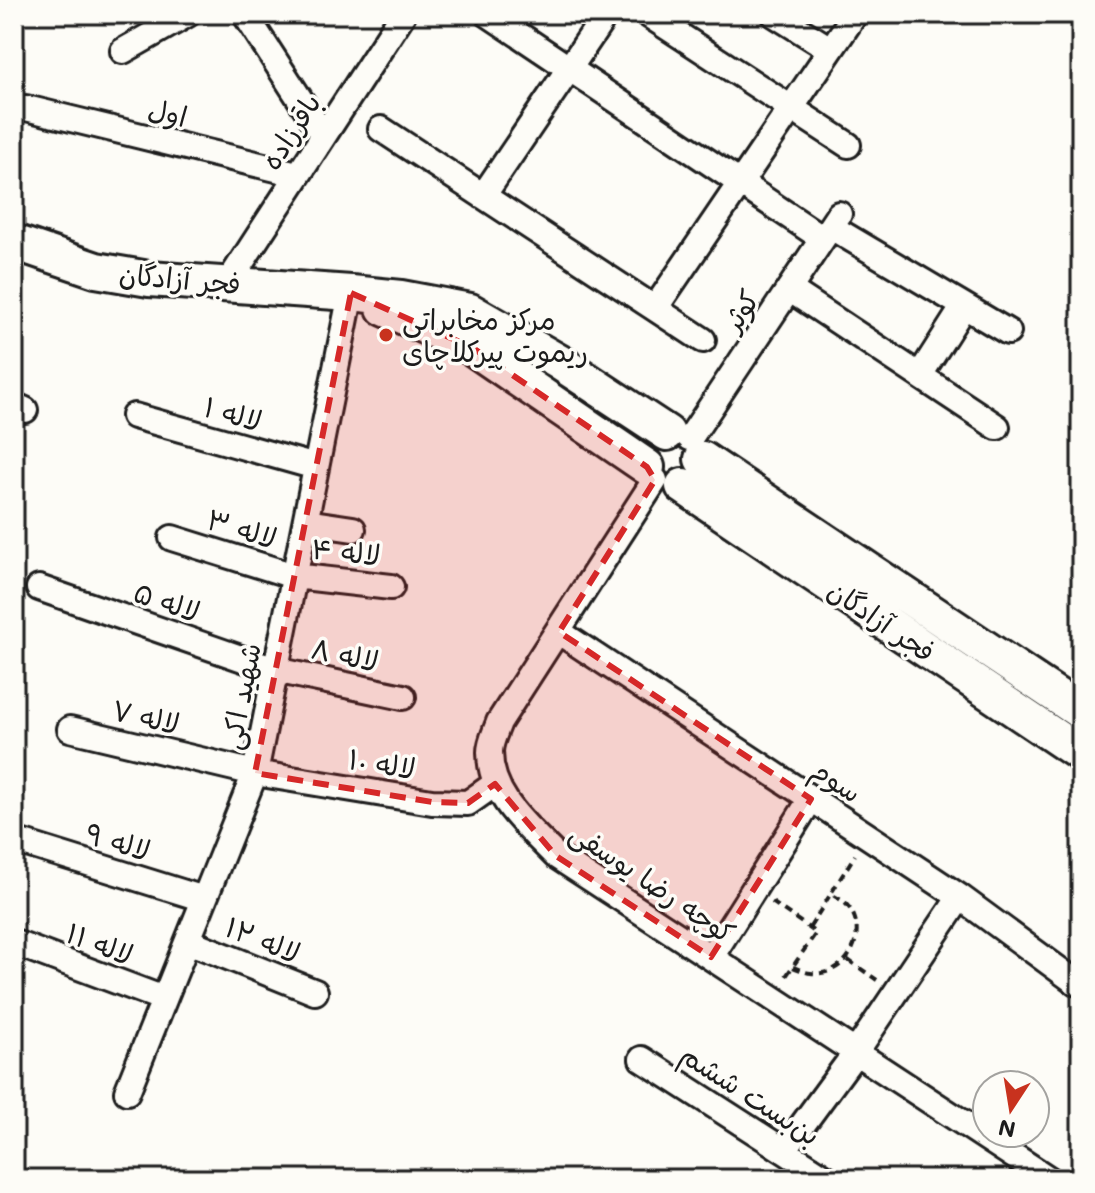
<svg xmlns="http://www.w3.org/2000/svg" width="1095" height="1193" viewBox="0 0 1095 1193" font-family="Mali,'Playpen Sans Arabic',sans-serif">
<style>
.lines{fill:none;stroke-linecap:round;stroke-linejoin:round}
.street-casing{stroke:#1c1c1c;stroke-width:30}
.secondary-casing{stroke:#1c1c1c;stroke-width:40}
.path{stroke:#1c1c1c;stroke-width:4;stroke-dasharray:8 6;stroke-linecap:butt}
.street{stroke:#fdfcf7;stroke-width:24}
.secondary{stroke:#fdfcf7;stroke-width:34}
.marked{fill:#d62828;fill-opacity:0.2;stroke:#d62828;stroke-width:6;stroke-dasharray:16 10;stroke-linejoin:round}
.poi-dot{fill:#c8321e;stroke:#fdfcf7;stroke-width:3}
.labels{text-anchor:middle;dominant-baseline:central;stroke-width:7;stroke-linejoin:round;paint-order:stroke}
.street-label{font-size:28px;fill:#1c1c1c;stroke:#fdfcf7}
.poi-label{font-size:28px;fill:#1c1c1c;stroke:#fdfcf7;text-anchor:start}
</style>
<rect width="100%" height="100%" fill="#fdfcf7"/>
<filter id="ink" filterUnits="userSpaceOnUse"><feTurbulence type="fractalNoise" baseFrequency=".0125" numOctaves="2"/><feDisplacementMap in="SourceGraphic" scale="16" xChannelSelector="R" yChannelSelector="G"/><feConvolveMatrix kernelMatrix="1 2 1 2 8 2 1 2 1" color-interpolation-filters="sRGB"/></filter>
<g filter="url(#ink)">
<g class="lines">
<defs>
<path id="street" d="M245,14l78,121
M488,14l334,224
M647,14l201,131
M774,14l56,35
M123,51l65,-37
M26,108l271,66
M381,129l322,211
M483,196l123,-182
M831,227l177,105
M228,283l175,-269
M789,289l208,138
M656,307l199,-293
M920,375l44,-69
M14,405l11,5
M134,416l182,51
M690,438l149,-224
M655,480l-156,242c-3,9 -9,20 -9,30 0,45 37,74 66,104l493,323
M306,522l47,7
M172,538l122,38 97,11
M39,588l236,82 128,27
M559,632l401,265 117,86
M70,729l185,44 177,29 36,1 27,-19
M14,840l190,59
M188,941l127,51
M15,943l149,56
M711,957l100,-158
M642,1059l186,120
M127,1092l128,-319 96,-480
M784,1150l72,-98 104,-155"/>
<path id="secondary" d="M14,242l82,28 53,9 202,14 50,5 69,13 89,51 108,71
M384,308l89,40 174,119
M702,459l379,253
M683,486l398,268"/>
</defs>
<use href="#street" class="street-casing"/>
<use href="#secondary" class="secondary-casing"/>
<path class="path" d="M772,902l44,31 -32,46
M810,927l45,-72
M848,960l29,20
M793,967c6,2 12,6 18,6 36,5 61,-42 35,-69 -4,-4 -10,-7 -15,-10"/>
<use href="#street" class="street"/>
<use href="#secondary" class="secondary"/>
</g>
</g>
<path class="marked" d="M351,293l122,55 174,119 8,13 -96,152 252,167 -100,158 -155,-101 -61,-72 -27,19 -36,-1 -177,-29z"/>
<circle class="poi-dot" cx="386" cy="335" r="8"/>
<g class="labels">
<g class="street-label">
<text transform="translate(168 112) rotate(14)">اول</text>
<text transform="translate(290 131) rotate(-57)">باقرزاده</text>
<text transform="translate(180 278) rotate(5)">فجر آزادگان</text>
<text transform="translate(740 310) rotate(-57)">کوثر</text>
<text transform="translate(233 413) rotate(16)">لاله ۱</text>
<text transform="translate(242 528) rotate(17)">لاله ۳</text>
<text transform="translate(346 551) rotate(6)">لاله ۴</text>
<text transform="translate(167 601) rotate(19)">لاله ۵</text>
<text transform="translate(882 620) rotate(34)">فجر آزادگان</text>
<text transform="translate(345 654) rotate(12)">لاله ۸</text>
<text transform="translate(240 696) rotate(-79)">شهید اکی</text>
<text transform="translate(146 716) rotate(13)">لاله ۷</text>
<text transform="translate(382 763) rotate(9)">لاله ۱۰</text>
<text transform="translate(837 780) rotate(33)">سوم</text>
<text transform="translate(118 841) rotate(17)">لاله ۹</text>
<text transform="translate(653 882) rotate(34)">کوچه رضا یوسفی</text>
<text transform="translate(263 939) rotate(22)">لاله ۱۲</text>
<text transform="translate(100 943) rotate(21)">لاله ۱۱</text>
<text transform="translate(751 1094) rotate(33)">بن‌بست ششم</text>
</g>
<g class="poi-label">
<text x="402" y="319">مرکز مخابراتی<tspan x="402" dy="32">ریموت پیرکلاچای</tspan></text>
</g>
</g>
<rect width="1095" height="1193" fill="none" stroke="#fdfcf7" stroke-width="48"/>
<rect x="24" y="24" width="1047" height="1145" fill="none" stroke="#1c1c1c" stroke-width="3" filter="url(#ink)"/>
<g transform="translate(1011 1109) rotate(192)"><circle r="38" fill="#fdfcf7" stroke="#a3a29f" stroke-width="2"/>
<path d="M0-6L14 30L0 20L-14 30Z" fill="#c8321e"/>
<text y="-12" font-size="22" font-weight="bold" text-anchor="middle" fill="#1c1c1c">N</text>
</g>
</svg>
